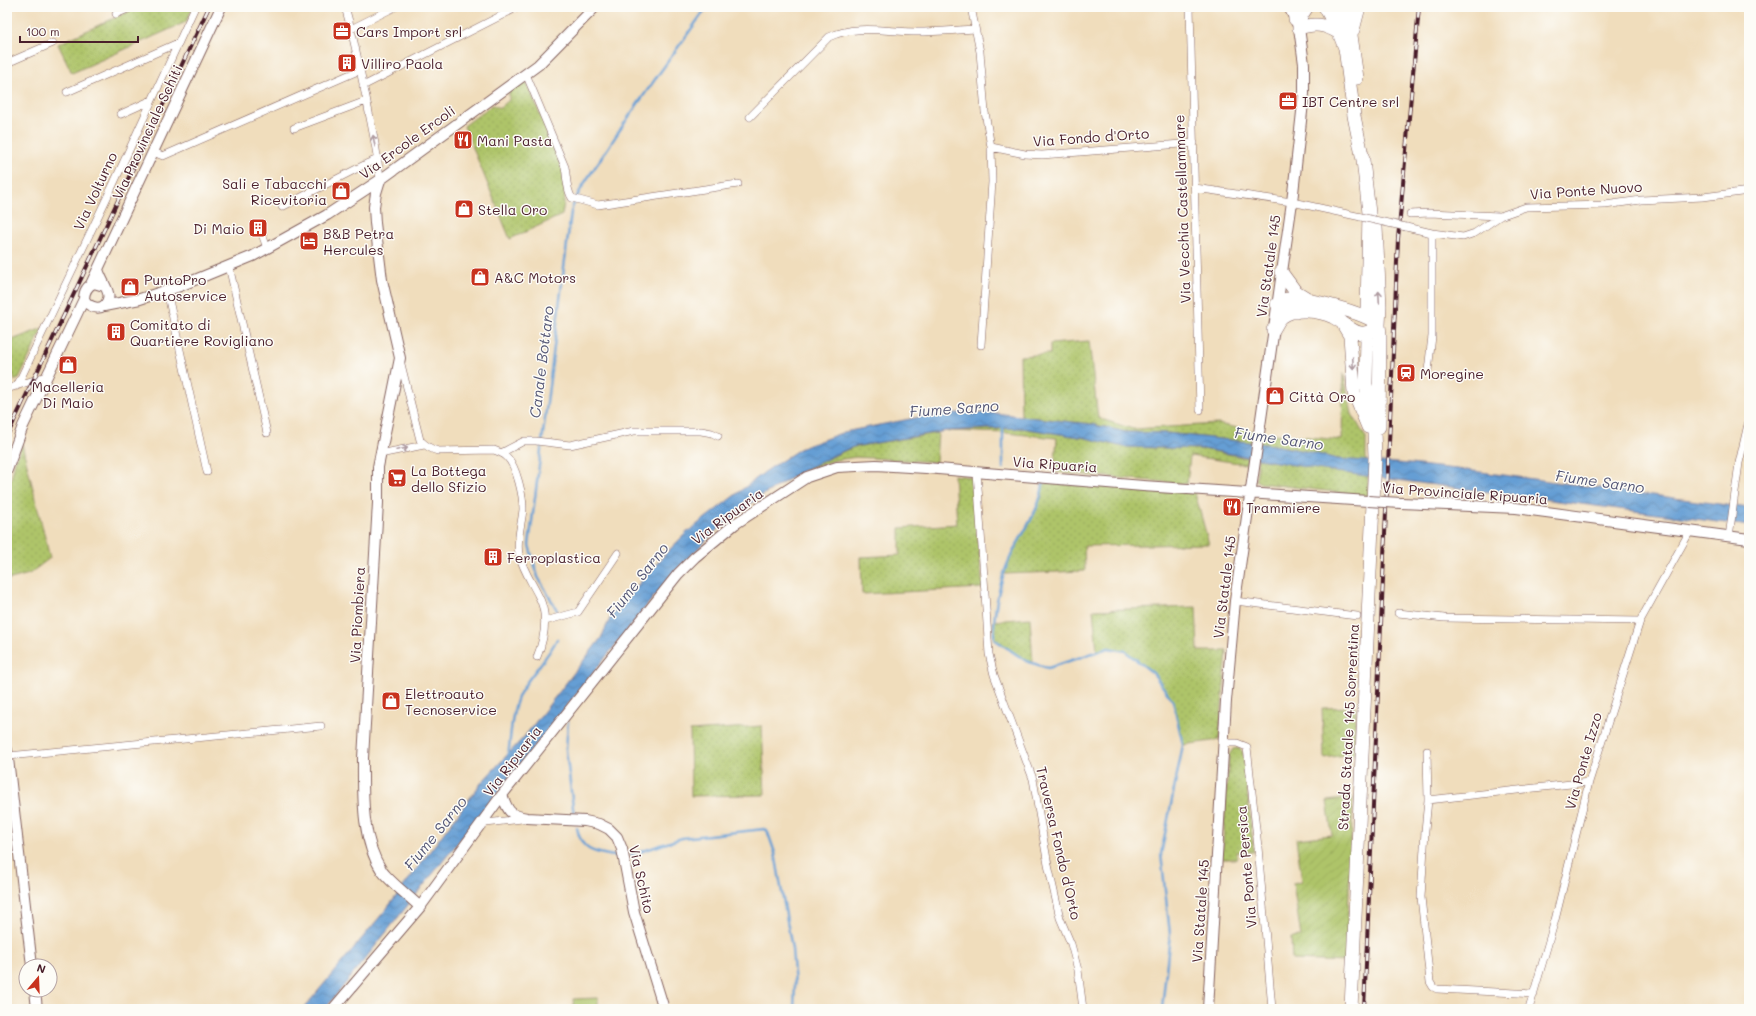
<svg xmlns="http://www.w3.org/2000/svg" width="1756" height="1016" viewBox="0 0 1756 1016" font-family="Mali,sans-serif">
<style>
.grass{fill:url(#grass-dots);stroke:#7c724a}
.garden{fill:url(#garden-furrows);stroke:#7c724a}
.pitch{fill:#aec469;stroke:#7c724a}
.water{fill:url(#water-waves);stroke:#585e80}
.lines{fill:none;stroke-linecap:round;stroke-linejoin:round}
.stream{stroke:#659ed4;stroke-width:2.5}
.street-casing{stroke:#84625e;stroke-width:8}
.secondary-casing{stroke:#84625e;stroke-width:12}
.highway-casing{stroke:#84625e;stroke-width:14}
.street{stroke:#fff;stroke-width:7}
.secondary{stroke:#fff;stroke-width:10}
.highway{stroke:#fff;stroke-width:13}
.rail-casing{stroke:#4a1f2b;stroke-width:4}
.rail{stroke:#fdfcf7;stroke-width:2.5;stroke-dasharray:8;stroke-linecap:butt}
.street-bridge-casing{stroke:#84625e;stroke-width:8;stroke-linecap:butt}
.secondary-bridge-casing{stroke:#84625e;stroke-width:12;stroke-linecap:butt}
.street-bridge{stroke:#fff;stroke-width:7}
.secondary-bridge{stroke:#fff;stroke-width:10}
.oneway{stroke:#ae9aa0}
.labels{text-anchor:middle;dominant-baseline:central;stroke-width:3;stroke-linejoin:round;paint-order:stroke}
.poi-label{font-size:14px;fill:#4a1f2b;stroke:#fdfcf7;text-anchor:start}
.street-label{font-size:14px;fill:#4a1f2b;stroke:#fdfcf7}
.water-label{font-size:15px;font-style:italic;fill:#565877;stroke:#fdfcf7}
</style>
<defs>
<pattern id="grass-dots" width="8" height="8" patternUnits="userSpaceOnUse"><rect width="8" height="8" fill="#aec469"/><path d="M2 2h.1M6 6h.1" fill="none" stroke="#97a85b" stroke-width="1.8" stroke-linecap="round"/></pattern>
<pattern id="garden-furrows" width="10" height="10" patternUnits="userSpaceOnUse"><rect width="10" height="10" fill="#aec469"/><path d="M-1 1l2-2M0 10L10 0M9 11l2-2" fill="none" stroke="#97a85b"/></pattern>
<pattern id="water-waves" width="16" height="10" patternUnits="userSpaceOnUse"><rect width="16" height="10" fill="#659ed4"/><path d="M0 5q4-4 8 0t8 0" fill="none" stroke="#5580ac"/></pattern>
</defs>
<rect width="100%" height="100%" fill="#fdfcf7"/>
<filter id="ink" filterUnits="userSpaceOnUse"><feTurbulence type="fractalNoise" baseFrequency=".025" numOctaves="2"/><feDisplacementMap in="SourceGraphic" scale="8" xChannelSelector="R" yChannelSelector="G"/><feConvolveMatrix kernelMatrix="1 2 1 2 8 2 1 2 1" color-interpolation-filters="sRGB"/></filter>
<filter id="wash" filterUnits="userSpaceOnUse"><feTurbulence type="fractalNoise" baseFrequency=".012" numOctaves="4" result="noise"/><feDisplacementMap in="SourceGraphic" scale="16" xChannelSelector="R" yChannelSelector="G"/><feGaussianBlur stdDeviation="0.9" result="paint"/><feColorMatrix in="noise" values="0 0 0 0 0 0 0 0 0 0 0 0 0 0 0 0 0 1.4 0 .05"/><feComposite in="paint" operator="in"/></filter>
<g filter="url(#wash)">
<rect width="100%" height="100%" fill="#f0ddbc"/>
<path class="grass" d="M138,7h55l-7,15 -114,51 -14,-29z
M523,81l4,2 36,86 2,27 -3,19 -52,24 -46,-113 28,-21 8,3 9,-8v-9z
M43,328l-24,50 -4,3 -8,-24v-15z
M1089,341l9,77 35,11 85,-5 45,9 79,7 1,-68 9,42 14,24v24l-29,-3 -23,-6 -40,-8 -107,-12 -41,-1 -35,-8 -70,-8 -1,-60 30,-2v-10z
M1022,428l64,10 38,9 79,2 44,9 -1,6 -56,-8 -3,28 -133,-12 3,-34 -50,-5 -61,-2z
M938,433l-2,29 -80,-5 -20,3 -32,10 49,-23z
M22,444l28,114 -21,16 -22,6v-83l8,-35z
M1258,459l110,17v20l-108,-13 -4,-3z
M954,475l17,2 12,111 -121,6 -1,-37 39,-2v-27l57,-4z
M1043,483l152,10 14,51 -125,2 1,25 -81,3 6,-15 32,-63z
M1196,607l2,44h29l-8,89 -36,5 -10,-44 -20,-28 -28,-22 -17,-3 -11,3 -4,-41z
M1030,618l3,45 -7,-2 -32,-22 -1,-18z
M1356,707l-2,47 -30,4 -2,-50z
M762,726l3,69 -74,1 -1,-65z
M1239,748l4,4 11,100h-17v7h-15l7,-104 4,-6z"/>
<path class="garden" d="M1353,798l-7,164 -54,-2 -1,-22 10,-1 -8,-54 9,-2 -6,-42 36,-4 -5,-34z"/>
<path class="pitch" d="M598,998v11h-24l-1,-10z"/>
<path class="water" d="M940,413h55l50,6 46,5 35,8 41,1 107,12 40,8 23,6 73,5 56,6 283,38v18l-421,-55 -125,-22 -79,-2 -38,-9 -64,-10 -41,1 -35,2 -93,16 -12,5 -37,18 -43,26 -41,31 -48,47 -347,435h-22l85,-102 94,-125 42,-45 77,-99 11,-24 56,-63 18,-18 80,-62 35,-23 43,-16z"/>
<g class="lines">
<path class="stream" d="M1003,426v42
M1043,483c-2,27 -22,51 -33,75 -11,24 -17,55 -16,81l32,22 22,7 60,-20 17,3 28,22 20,28 10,44 -22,109 9,80 -8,75
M557,610l-19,-33 -9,-32 42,-333c6,-21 21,-40 33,-58 32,-50 68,-98 103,-147
M568,722l-2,28 8,66
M508,756c3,-20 3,-43 11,-61 9,-19 28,-35 38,-56
M577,828c5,26 19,24 41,29
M631,855l51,-17 82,-9 3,1 8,23 17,96 3,36 -1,24"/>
</g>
</g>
<g filter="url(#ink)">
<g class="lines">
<defs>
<path id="street" d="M345,7c9,30 14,60 21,90 5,28 12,55 14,83
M971,7l9,45 5,60 6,35 1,35 -11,163
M1190,7l10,403
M116,14l16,-7
M351,29l44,-22
M7,63l46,-20
M526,74l39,93c2,10 1,22 7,31l26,7 140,-21
M363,86l155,-79
M67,92l111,-49
M121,114l31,-14
M750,117l79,-80c27,-13 59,-5 88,-5 19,0 39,-2 58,-3
M294,128l72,-27
M991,147l34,7 17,1 152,-12
M153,152l10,4 197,-86
M1195,188l97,14 69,15
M282,207l84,-43 12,-5
M1410,214l19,-1 71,3
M1406,227l26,6 31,4 12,-4 25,-17 26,-9 79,-2 36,-5 62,-3 46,-6
M262,234l5,14
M229,266l38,167
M167,291l40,181
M400,360l20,80c6,6 10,9 18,11l56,-1c5,2 9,3 13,7 10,10 16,39 16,52 -1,14 -7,31 -4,45 4,16 12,27 19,41 11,20 7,42 -1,62
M1428,371l4,-35v-103
M17,386l96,-201 82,-178
M7,389l39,-13
M501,453l23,-12h12l34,4 64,-14h67l11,2 6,3
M380,454l44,-9
M977,472l12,182 5,21 39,104 15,86 12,53 11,26 7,26 5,39
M1729,537l10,-74 10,-43
M1235,601l122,15
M1398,613l46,5 196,3
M545,621l33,-9 40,-59
M1225,743h12l10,4 11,100 14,162
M1427,751l1,49 -3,31 -4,66 9,85 3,5 4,2 97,5
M8,756l313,-30
M1428,800l161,-18
M480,827l6,-4 36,-4
M1529,1009l26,-89 34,-138 51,-161 50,-90"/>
<path id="secondary" d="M380,180l-4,13 -2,14 1,16 7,57 18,78 -22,109v36l-15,255c0,37 -2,81 19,113 9,12 27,25 38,36
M98,269c2,10 13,23 10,30 -3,13 -19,10 -24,0 0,-8 3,-13 10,-16l10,3
M91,284l130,-277
M104,306l36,-7 40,-13 73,-30 74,-41 53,-35 158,-115 57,-58
M7,470l16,-44 61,-127
M1401,503l115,5 233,31
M7,750l25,216
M502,795c6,16 7,20 25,23l58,3 14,3 10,5 8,8 5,12 12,63 30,97
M35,990l2,19
M333,1009l87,-102 82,-112 176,-221 17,-17 40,-33 72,-47 30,-10 39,-2 50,3 217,18 225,15
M1208,1009l18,-308 9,-100 57,-399 12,-108v-30l-5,-36 -10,-21"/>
<path id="highway" d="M1325,7l14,26 6,15 9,68 9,44 6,53 -2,98
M1337,7l10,18
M1347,7l10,71
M1295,19l6,-3 6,-9
M1299,28c16,-5 26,-4 40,5
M1353,30l6,-23
M1281,272l14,19 13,8
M1296,312l-19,-8c4,-2 7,-5 11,-5 18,-2 78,14 91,26l1,10 -1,92
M1344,326l6,10 4,57 14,34
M1273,330c3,-4 5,-10 9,-13 11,-10 39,-6 51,0 17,8 25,27 46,8l1,-19 -4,-79
M1351,1009l24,-552 -1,-26 -8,-47 1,-46"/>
</defs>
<use href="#street" class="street-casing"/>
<use href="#secondary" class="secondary-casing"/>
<use href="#highway" class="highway-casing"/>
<use href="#street" class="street"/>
<use href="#secondary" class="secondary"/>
<use href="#highway" class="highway"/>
<defs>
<path id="rail" d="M7,436l202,-429
M1364,1009l34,-770 21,-232"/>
</defs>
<use href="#rail" class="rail-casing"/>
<use href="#rail" class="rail"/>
<defs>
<path id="street-bridge" d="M1361,217l45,10"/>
<path id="secondary-bridge" d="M1368,501l33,2"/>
</defs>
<use href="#street-bridge" class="street-bridge-casing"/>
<use href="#secondary-bridge" class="secondary-bridge-casing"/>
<use href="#street-bridge" class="street-bridge"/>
<use href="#secondary-bridge" class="secondary-bridge"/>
</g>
<defs><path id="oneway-shaft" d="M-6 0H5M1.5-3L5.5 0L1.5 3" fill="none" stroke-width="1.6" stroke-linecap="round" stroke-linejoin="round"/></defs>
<g class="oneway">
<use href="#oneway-shaft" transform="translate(374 141) rotate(-100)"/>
<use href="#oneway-shaft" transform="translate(1379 297) rotate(-93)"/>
<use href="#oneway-shaft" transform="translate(1353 363) rotate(87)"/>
<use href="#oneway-shaft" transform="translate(402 449) rotate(-12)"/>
</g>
</g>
<defs>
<symbol id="office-square" viewBox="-11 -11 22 22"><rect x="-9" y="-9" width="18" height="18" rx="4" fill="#c8321e" stroke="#fdfcf7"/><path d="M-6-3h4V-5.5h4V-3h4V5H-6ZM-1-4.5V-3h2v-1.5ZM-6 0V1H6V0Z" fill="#fff"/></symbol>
<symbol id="building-square" viewBox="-11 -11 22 22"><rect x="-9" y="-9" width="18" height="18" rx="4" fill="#c8321e" stroke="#fdfcf7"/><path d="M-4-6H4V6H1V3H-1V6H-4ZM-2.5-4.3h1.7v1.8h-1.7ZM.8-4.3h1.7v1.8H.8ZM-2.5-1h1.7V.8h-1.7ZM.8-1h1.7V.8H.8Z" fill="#fff"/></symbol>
<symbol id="restaurant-square" viewBox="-11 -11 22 22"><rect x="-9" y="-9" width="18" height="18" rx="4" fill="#c8321e" stroke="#fdfcf7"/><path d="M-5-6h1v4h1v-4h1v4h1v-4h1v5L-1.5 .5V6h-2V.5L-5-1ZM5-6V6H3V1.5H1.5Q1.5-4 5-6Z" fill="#fff"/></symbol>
<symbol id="shop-square" viewBox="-11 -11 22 22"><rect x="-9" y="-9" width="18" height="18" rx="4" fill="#c8321e" stroke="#fdfcf7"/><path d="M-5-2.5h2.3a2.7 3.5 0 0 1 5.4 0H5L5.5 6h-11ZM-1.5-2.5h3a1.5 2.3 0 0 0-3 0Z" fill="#fff"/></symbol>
<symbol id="hotel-square" viewBox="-11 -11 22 22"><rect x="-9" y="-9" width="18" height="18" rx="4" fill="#c8321e" stroke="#fdfcf7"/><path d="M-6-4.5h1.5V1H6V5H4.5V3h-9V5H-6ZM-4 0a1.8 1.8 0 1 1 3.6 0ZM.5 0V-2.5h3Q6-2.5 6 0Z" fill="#fff"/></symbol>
<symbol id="station-square" viewBox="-11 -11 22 22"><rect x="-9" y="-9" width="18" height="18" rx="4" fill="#c8321e" stroke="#fdfcf7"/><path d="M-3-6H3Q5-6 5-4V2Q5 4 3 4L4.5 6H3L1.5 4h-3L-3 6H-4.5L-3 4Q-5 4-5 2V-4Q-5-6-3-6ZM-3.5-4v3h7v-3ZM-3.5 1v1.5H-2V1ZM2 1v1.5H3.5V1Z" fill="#fff"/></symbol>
<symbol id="supermarket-square" viewBox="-11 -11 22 22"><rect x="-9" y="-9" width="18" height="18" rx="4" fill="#c8321e" stroke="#fdfcf7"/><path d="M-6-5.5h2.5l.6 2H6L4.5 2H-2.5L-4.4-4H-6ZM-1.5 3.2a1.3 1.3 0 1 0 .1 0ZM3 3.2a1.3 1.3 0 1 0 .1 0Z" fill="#fff"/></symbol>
</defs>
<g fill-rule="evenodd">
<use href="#office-square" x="331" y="20" width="22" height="22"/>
<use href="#building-square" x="336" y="52" width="22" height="22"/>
<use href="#office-square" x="1277" y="90" width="22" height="22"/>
<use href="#restaurant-square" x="452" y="129" width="22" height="22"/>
<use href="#shop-square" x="330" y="180" width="22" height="22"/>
<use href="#shop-square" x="453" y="198" width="22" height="22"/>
<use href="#building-square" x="247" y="217" width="22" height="22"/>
<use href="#hotel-square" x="298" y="230" width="22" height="22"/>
<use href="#shop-square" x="469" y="266" width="22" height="22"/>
<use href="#shop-square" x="119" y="276" width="22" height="22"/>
<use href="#building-square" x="105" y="321" width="22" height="22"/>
<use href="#shop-square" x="57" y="354" width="22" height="22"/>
<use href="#station-square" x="1395" y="362" width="22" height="22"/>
<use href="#shop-square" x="1264" y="385" width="22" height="22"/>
<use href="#supermarket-square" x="386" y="467" width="22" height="22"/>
<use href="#restaurant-square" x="1221" y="496" width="22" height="22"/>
<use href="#building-square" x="482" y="546" width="22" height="22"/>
<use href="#shop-square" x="380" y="690" width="22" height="22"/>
</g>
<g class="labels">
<g class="poi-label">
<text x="356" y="31">Cars Import srl</text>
<text x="361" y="63">Villiro Paola</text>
<text x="1302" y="101">IBT Centre srl</text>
<text x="477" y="140">Mani Pasta</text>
<text x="327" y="183" text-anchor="end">Sali e Tabacchi<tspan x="327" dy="16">Ricevitoria</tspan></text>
<text x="478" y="209">Stella Oro</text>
<text x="244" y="228" text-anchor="end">Di Maio</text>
<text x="323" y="233">B&amp;B Petra<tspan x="323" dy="16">Hercules</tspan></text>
<text x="494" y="277">A&amp;C Motors</text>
<text x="144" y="279">PuntoPro<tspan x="144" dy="16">Autoservice</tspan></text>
<text x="130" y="324">Comitato di<tspan x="130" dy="16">Quartiere Rovigliano</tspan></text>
<text x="1420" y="373">Moregine</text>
<text x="68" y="386" text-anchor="middle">Macelleria<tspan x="68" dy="16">Di Maio</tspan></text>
<text x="1289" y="396">Città Oro</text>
<text x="411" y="470">La Bottega<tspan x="411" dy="16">dello Sfizio</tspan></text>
<text x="1246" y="507">Trammiere</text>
<text x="507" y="557">Ferroplastica</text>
<text x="405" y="693">Elettroauto<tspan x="405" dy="16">Tecnoservice</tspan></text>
</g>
<g class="street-label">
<text transform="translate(147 132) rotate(-65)">Via Provinciale Schiti</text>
<text transform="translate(1091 137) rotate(-4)">Via Fondo d'Orto</text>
<text transform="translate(407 142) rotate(-36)">Via Ercole Ercoli</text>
<text transform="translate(1586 190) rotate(-4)">Via Ponte Nuovo</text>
<text transform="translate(95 191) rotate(-65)">Via Volturno</text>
<text transform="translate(1182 209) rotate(-92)">Via Vecchia Castellammare</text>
<text transform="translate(1268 266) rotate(-82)">Via Statale 145</text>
<text transform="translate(1055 464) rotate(4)">Via Ripuaria</text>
<text transform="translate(1465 493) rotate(4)">Via Provinciale Ripuaria</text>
<text transform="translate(727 516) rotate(-36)">Via Ripuaria</text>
<text transform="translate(1224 587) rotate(-83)">Via Statale 145</text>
<text transform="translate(357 615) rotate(-87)">Via Piombiera</text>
<text transform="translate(1348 727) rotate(-87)">Strada Statale 145 Sorrentina</text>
<text transform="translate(512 761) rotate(-52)">Via Ripuaria</text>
<text transform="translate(1583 761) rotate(-74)">Via Ponte Izzo</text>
<text transform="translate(1059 843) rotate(77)">Traversa Fondo d'Orto</text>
<text transform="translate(1246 867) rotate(-95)">Via Ponte Persica</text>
<text transform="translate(642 879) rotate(77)">Via Schito</text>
<text transform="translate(1200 911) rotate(-86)">Via Statale 145</text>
</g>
<g class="water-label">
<text transform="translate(541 362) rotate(-83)">Canale Bottaro</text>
<text transform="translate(954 408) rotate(-4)">Fiume Sarno</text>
<text transform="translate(1279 438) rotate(8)">Fiume Sarno</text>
<text transform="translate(1600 481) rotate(8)">Fiume Sarno</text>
<text transform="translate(637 580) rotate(-52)">Fiume Sarno</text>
<text transform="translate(435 833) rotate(-51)">Fiume Sarno</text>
</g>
</g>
<rect width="1756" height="1016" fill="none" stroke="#fdfcf7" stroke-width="24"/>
<g transform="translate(38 978) rotate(19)"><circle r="19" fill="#fdfcf7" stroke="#b5a4a5"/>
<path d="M0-3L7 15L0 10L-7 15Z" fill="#c8321e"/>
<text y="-6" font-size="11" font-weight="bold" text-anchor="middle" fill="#4a1f2b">N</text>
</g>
<path d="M20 36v6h118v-6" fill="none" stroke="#4a1f2b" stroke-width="2"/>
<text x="26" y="36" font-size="12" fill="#4a1f2b" stroke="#fdfcf7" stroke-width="3" paint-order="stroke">100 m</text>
</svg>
